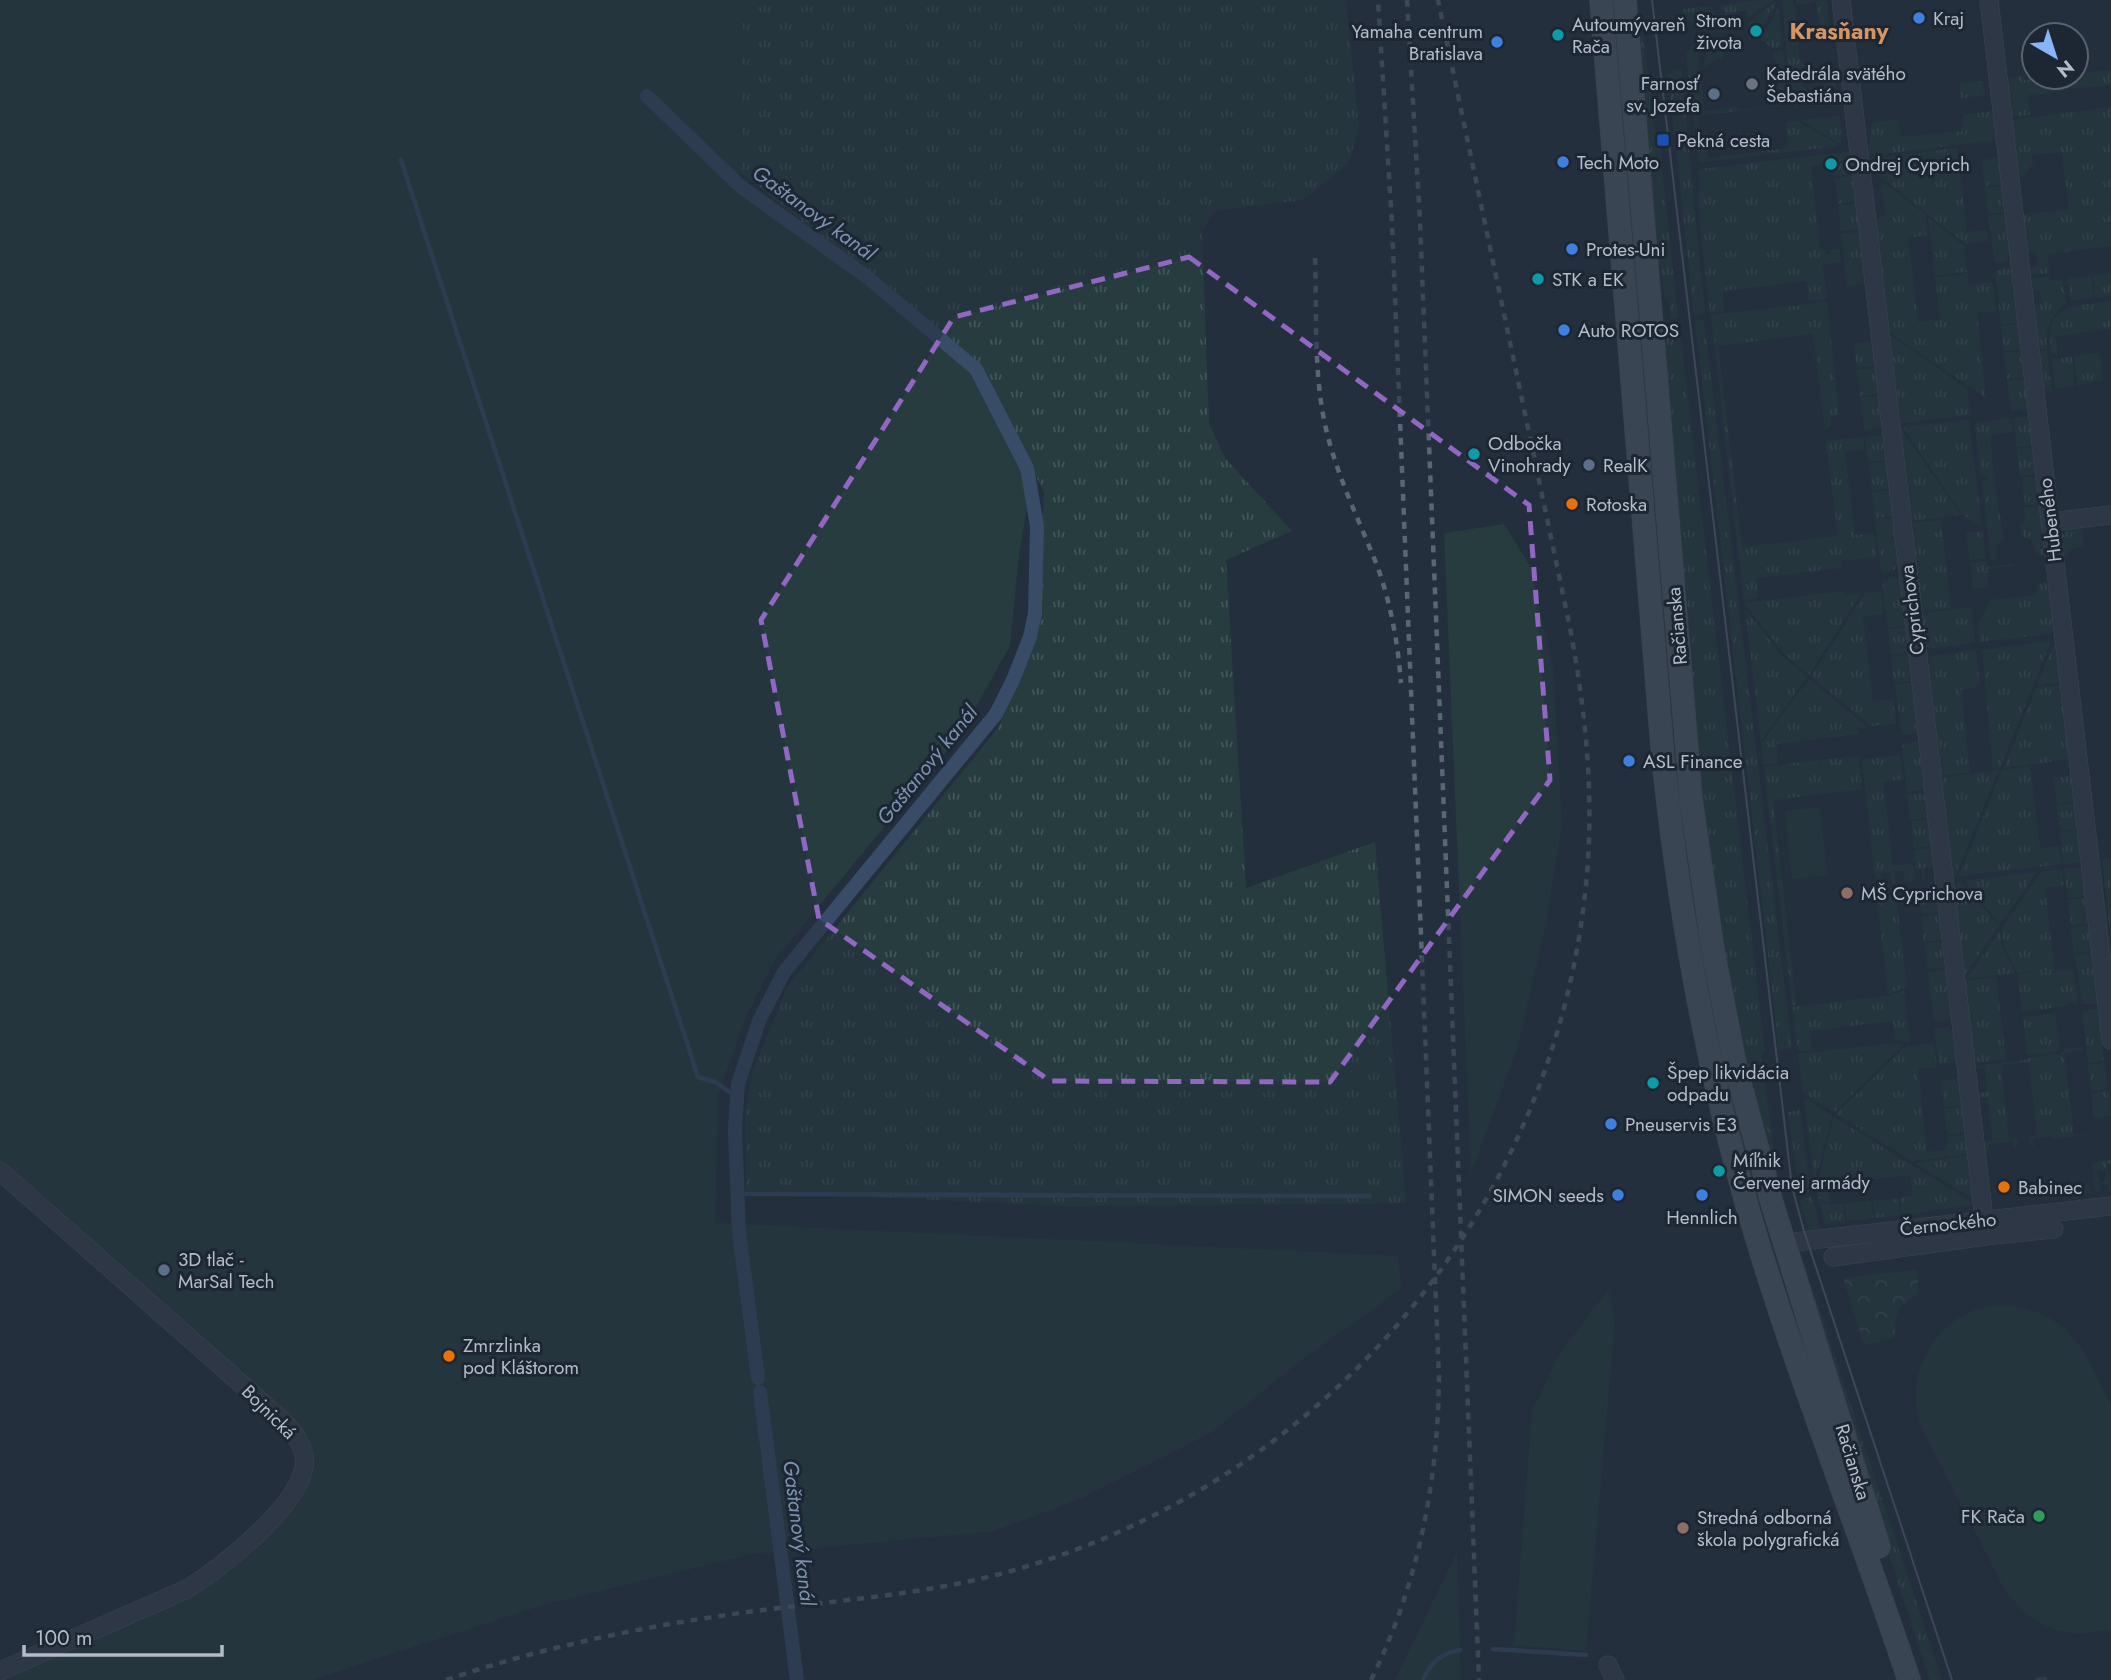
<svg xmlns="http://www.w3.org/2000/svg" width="2111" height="1680" viewBox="0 0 2111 1680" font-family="Jost,sans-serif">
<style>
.grass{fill:url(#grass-tufts)}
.park{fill:url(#park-crowns)}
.garden{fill:#263c3f}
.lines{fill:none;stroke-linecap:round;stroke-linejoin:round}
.stream{stroke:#394c67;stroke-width:4.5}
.canal{stroke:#394c67;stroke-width:14}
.minor-casing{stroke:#565f6c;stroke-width:19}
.major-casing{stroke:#414a57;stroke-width:24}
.minor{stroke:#38414e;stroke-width:18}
.major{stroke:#56606e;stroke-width:23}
.tram{stroke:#5a6575;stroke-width:2}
.rail{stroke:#5a6575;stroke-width:4.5;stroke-dasharray:7 7;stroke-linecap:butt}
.marked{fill:none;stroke:#9266c3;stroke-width:5;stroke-dasharray:14 9;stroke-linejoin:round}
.shop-dot{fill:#3f7fe0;stroke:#1d2633;stroke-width:2.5}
.culture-dot{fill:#0f9aa8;stroke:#1d2633;stroke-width:2.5}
.worship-dot{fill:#6b7280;stroke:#1d2633;stroke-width:2.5}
.service-dot{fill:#5c6f8a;stroke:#1d2633;stroke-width:2.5}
.transit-dot{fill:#1a4fb4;stroke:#1d2633;stroke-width:2.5}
.food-dot{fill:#e8710a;stroke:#1d2633;stroke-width:2.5}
.education-dot{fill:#8d6e63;stroke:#1d2633;stroke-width:2.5}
.leisure-dot{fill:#2e9e5b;stroke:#1d2633;stroke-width:2.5}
.labels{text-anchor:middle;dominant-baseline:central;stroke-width:6;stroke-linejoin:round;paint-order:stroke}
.poi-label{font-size:19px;fill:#b4bcc9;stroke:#1d2633;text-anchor:start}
.street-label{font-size:19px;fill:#b4bcc9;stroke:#1d2633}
.water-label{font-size:21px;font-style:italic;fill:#7c92b1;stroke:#1d2633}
.quarter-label{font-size:23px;font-weight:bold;fill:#d59563;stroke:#1d2633}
</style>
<defs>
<pattern id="grass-tufts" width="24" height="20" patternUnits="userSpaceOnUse" patternTransform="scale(1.75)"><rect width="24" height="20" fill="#263c3f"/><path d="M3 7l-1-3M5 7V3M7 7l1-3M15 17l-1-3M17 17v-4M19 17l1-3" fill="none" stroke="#435659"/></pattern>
<pattern id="park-crowns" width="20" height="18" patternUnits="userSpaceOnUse" patternTransform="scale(1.75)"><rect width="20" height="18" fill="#263c3f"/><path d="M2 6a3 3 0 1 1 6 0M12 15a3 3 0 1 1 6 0" fill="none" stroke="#435659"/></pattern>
</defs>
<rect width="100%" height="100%" fill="#242f3e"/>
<path class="grass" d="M743,0h603l13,128 -11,36 -46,36 -89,11 -11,23 7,189 16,35 67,73 -66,29 20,328 129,-46 31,361 -339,3 -321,-15 -1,-78 7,-40 36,-87 210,-258 41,-96 5,-140 -65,-129 -239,-191z
M1761,0h12l-25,18 -1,-8 -21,5 -6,-10z
M1782,0h11l1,5 2,-1v-4h19v2l-20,3 4,53 3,3 1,5 -3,3 2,18 4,2 17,-1 3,-5v-4l9,-1 1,9 -46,5z
M1818,0h9l3,33 -9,1 -5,-32z
M1777,1l-21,38 -7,-1 -1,-16z
M1710,6l8,13 -13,12 -23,-14 1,-8z
M1779,7l3,40 -9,1 -12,-8z
M1614,24h6l59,730 85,447 -10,3 -22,-80 -55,-295z
M1640,24h2l15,123 3,1 18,170 -7,1 -3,-21h-3l-14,-89z
M1697,43l3,28 -11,7 -3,-26z
M1783,50l3,42 -15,2 11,-20 -9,-17v-5z
M1681,68c9,82 15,164 24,245l-11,3 -26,-241 4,-5z
M2111,70v15l-47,4 -1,2 -35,4 2,20 -18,2 -5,-39 16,-2 1,4 10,-1v-4l3,3 39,-1v-3z
M1701,75l3,36 33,-4 1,3 34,-4v1l-74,9v11h-3l-5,-45z
M1982,81l2,14 -23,3 -2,-14z
M2111,107v139l-64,8 2,19 -18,2 -1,-7 8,-2 -2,-15 -8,1 -5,-38 46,-4 -7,-58 -30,3 1,8 -8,12 -6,1 -7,-56z
M1993,111l3,29 -128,16 3,-30 4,-4 22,-2 5,17 60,-6 1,-16z
M1839,116l3,29 -41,-25z
M1797,121l43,25 -141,16 -3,-27 3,-2 6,-1 3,26 80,-10 -2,-26z
M1957,148l10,84 20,-2 1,11 -22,3 -96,-75 -1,-10z
M1850,152l2,22 -17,2 -3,-22z
M1830,154l1,8 -20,4 9,83 5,1 1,4h5l-1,-4 9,-1 2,13 -18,2 4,35 -18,2 -3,-20 -83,10 1,20 -14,2 -11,-95v-47l3,-2z
M1999,158l2,26 -16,2 -3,-26z
M1852,176l4,26 -18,2 -3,-26z
M1881,181l45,34 2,20 -20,3 10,84 22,-3 -5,-41 32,-4 2,11 24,-3 3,29 -19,2 9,85 -97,-66 -13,-114 10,-2 -4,-25 -9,1 -1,-2 10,-1z
M2002,186l3,26 -17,2 -3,-26z
M1856,204l3,25 -18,2 -3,-25z
M2005,214l4,37 -2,1 1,9 -13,2 -7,-47z
M1928,218l36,28 3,26 -32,3z
M1859,232l6,52 -18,2 -6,-52z
M2009,268l3,2 3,33h-2l3,3 2,16 -17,2 -6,-53z
M2111,274v22l-16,2 -2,-22z
M2049,276l1,5 12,-1 4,22c-15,14 -21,26 -19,46l-8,1 -5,-44 8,-1 -2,-14 -8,1 -1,-12z
M2091,276l3,22 -23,3 -3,-22z
M2111,301v28l-55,7 2,20 -6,-3c-12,-49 24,-47 59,-52z
M1827,302l12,113 -8,1v9l-6,5 -12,-96 -95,12 24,201 96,-11 -12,-95 37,-4 1,13 -19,2 10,83 19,-2 3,24 -37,4 1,7 -85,10 2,20 -14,2 -33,-285z
M1704,320l88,728 -13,2 -84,-729z
M1679,323l86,729 -4,1 19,141 -37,-129 -40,-230 -35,-415 -2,-86h4v-10z
M2018,324l3,25 -17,2 -3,-25z
M1890,335l77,54 3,26 -70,8 1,-10h-2z
M1872,341l3,25 -18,2 -3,-25z
M2047,350l5,43 -8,-4 -5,-38z
M2021,352l3,25 -17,2 -3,-26z
M2100,353l3,27 -26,6 -3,-30z
M2072,357l3,29 -19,3 -5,-30z
M1875,368l3,26 -18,2 -3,-26z
M2024,379l4,30 -17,2 -4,-30z
M1878,396l4,30 -18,4 -3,-32z
M2029,416l3,29 -15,2 -4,-29z
M2011,418l2,14 -23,3 5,53 9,51 -7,5 -2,16 -4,1 -9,-80 6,-2 -1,-4h-6l-6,-51 3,-2z
M1969,420l13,107 -19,-12 -60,-88z
M1900,428l61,87 -50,6z
M1882,435l3,25 -17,2 -3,-25z
M2032,447l3,27 -15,2 -3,-27z
M1886,462l3,26 -17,2 -3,-26z
M2036,477l3,27 -14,1 -3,-27z
M1889,490l3,26 -17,2 -3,-26z
M2039,506l6,49h-7l-6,-14 -10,-5 -2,-14 5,-1 -1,-13z
M1892,518l6,47 -4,5 -11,2 -2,-2 -6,-50z
M1941,520l10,88 -30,3 -9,-80 4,-1 -5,-7z
M2081,527l3,19 -13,3 -7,10 -2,-24 7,-6z
M1982,531l3,27 -15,2 -4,-27z
M1986,561l1,6 27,-3v2l-27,3 2,18 -16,2 -3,-27z
M1897,578l2,2 6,45 -17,2 -6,-46z
M2044,582l4,3 5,43 -3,6 -70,8 -2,-17 13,-25 46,-5v-10z
M1843,591l1,4 17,-2 -52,82 -24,-20 -41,-52z
M1881,591l2,23 -20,2 10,85 20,-2 3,24 -24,3 -61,-49 54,-84z
M1971,607l4,35 -43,7 -6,-2 -4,-34z
M1745,609l38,48 24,20 -46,63z
M1905,628l3,25 -17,2 -3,-26z
M2051,641l-51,127 -7,1 -11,-119z
M2054,644l6,38 -23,3z
M1973,651l3,1 4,34 -19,4 9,82 -29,4 -13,-111 3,-1v-5h-4l6,-3z
M1908,655l3,26 -17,1 -3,-25z
M1809,679l58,48 -9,1 1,6 -83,10 2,19 -15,2 -2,-21z
M1912,683l5,50 -15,2 -7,-50z
M2060,685l9,74 -65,9 32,-80z
M1918,741l6,49 -17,2 -5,-47z
M1900,755l3,24 -20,3 10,84 20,-2 2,17 -10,1 -1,-12 -10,1 1,12h-3l-2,-11 -9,1 1,12h-6l-14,-125z
M1859,756l3,33 -89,11 23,205h-4l-28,-238 55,-7 1,10 1,-10z
M2030,766l10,82 19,-2 2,18 -102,12 43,-106z
M1999,770l-44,106 -2,1 -12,-99z
M2071,776l3,25 -17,3 -4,-26z
M1924,793l3,25 -17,2 -3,-25z
M2074,803l3,26 -17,2 -3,-26z
M1928,820l3,26 -17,2 -3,-26z
M2077,830l4,32 -17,2 -4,-31z
M1931,848l2,19 -10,1 2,12h-3l-1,-12 -5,1 -2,-19z
M2111,859v81l-9,-80z
M2081,867l4,29 -17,2 -4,-29z
M2062,869l2,16 -19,3 10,83 -38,2 -13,-26 -2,-19 39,-56z
M2037,872l-37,52 -36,-43z
M1961,881l38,45 -35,50 -10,-90z
M1936,890l2,22 -17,2 -2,-22z
M1916,893l1,9 -20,3 10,82 -19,7 -11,-97z
M2085,898l3,25 -17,2 -3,-25z
M1939,915l3,25 -18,2 -3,-25z
M2088,925l3,26 -17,2 -3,-25z
M2000,931l2,16 13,26 -49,6z
M1942,942l3,25 -17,2 -3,-25z
M2091,953l6,50 -15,1 -7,-49z
M1945,970l6,47 -3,3 -14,1 -6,-49z
M2074,970l4,33 -11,1v2l-45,6 -4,-38z
M1996,977l10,82 -32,4 -9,-82z
M1904,991l6,51 -15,-2 -2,-19 -83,10 2,19 -14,1 -6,-44 95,-11z
M2098,1008l6,53 -16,2 -6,-51z
M2055,1013l5,38 -33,4 -4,-38z
M1949,1027l3,3 4,32 -17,2 -5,-35z
M1896,1043l7,2 -69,67 -31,-19 -5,-39z
M1934,1043l3,24 -19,2 9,83 19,-2 -1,7 -33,4 -76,-47 69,-67z
M2083,1047v3l-19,3 10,82 19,-1 -40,5 -1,-3 -19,3 1,9 -4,-4 -1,-7 8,-2 -8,-73 -28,3 8,74 8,-1 1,6 -4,6 -1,-9 -24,3v9l-4,-2 -2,-9 10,-1 -5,-44 -9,1 -1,-5 9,-1 -2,-24h-10v-2l51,-6 3,-2 31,-4 5,-5z
M2104,1063l3,26 -16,2 -3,-26z
M1958,1079l3,26 -17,2 -3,-26z
M2108,1091l3,25 -17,2 -3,-25z
M1804,1098l28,18 -17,64 -2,-8z
M1961,1107l3,25 -17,3 -3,-26z
M1800,1110l10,77 -11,3 -11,-78z
M1834,1117l139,86 -1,2 -70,10 -2,-17 13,-2 -3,-21 -82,9 2,19 -12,-5 -2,-9z
M1965,1135l2,19 -20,3v-20z
M1967,1156l5,42 -57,-35z
M2111,1160v3l-4,1 4,27h-2l-1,-7 -9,1 1,7h-5l-2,-19h5l2,9 7,-1 -1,-10 -13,1 -1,-9z
M2089,1185l2,8 -49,5 1,-8z
M1812,1196l9,35 -11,3 -10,-35z
M1898,1198l2,17 -25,3 -2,-17z
M1819,1200l11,5 13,-1 2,17 -20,3z
M1871,1201l2,17 -26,3 -2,-17z
M1804,1263l138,417h-12l-51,-156 -77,-257z"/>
<path class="park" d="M1917,1270l2,23c-22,13 -24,21 -24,45l-31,7 -21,-67z"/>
<path class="garden" d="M0,0h743l-3,186 127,91 109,92 56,107 -13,79 -9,91 -50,89 -184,223 -31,61 -27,76 -3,128 683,33 3,33 -97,69 -92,74 -130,66 -88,33 -242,23 -206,50 -235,76h-311v-5l215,-99 88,-96 -8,-50 -295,-268z
M1708,40l17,11 -4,10 -3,-2 -14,8z
M1504,524l26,42 23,101 9,156 -16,100 -28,123 -47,127 -27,-640z
M1820,807l7,68 -35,4 -7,-68z
M1608,1290l7,30 -29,331 -72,-6 18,-234 27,-56z
M2014,1306l27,7 24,15 18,22 28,55v224l-29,5 -30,-5 -26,-15 -20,-22 -78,-152c-3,-8 -8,-16 -10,-25 -12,-47 22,-99 69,-108 9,-1 18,-1 27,-1z
M1457,1552l4,128h-66z"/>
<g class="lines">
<path class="stream" d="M401,160l297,917 17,5 22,15
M739,1194l631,2
M1493,1649l93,6
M1423,1680c7,-17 18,-27 37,-30
M2038,1680l7,-1"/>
<path class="canal" d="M647,96l93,90 127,91 109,92 51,99 10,58 -2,87 -5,24 -17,43 -17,34 -212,258 -25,49 -21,63 -3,46 4,103 19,145
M760,1392l37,288"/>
<defs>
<path id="minor" d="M1841,0l145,1236 68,-7
M1989,0l122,1040
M2050,522l61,-7
M0,1171l282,249c12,13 25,28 22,47 -7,41 -83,101 -117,122l-187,82
M1785,1243l326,-37
M1833,1257l153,-21
M1608,1665l7,15"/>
<path id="major" d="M1601,0l62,758c16,153 42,303 85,451 46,159 109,313 161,471
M1625,0l66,799 22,151 22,114 37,139 107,344"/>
</defs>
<use href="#minor" class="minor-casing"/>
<use href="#major" class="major-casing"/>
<use href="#minor" class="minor"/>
<use href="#major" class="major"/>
<path class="tram" d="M1652,0l140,1187 12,44 148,449"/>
<path class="rail" d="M1407,0l13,221 59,1459
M1315,258c2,57 -2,119 12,175 12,48 33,89 51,135 13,37 20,76 23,115
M446,1680c91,-31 185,-51 280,-65 95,-14 192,-18 285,-44 318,-90 548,-367 576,-697 7,-85 -2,-168 -18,-251l-131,-623
M1371,1680c47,-95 67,-197 68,-303l-47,-1153 -14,-224"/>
</g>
<path d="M0 0H2111V1680H0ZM1189,257l340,248 21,275 -220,302 -280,-1 -231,-162 -58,-299 193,-303z" fill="#242f3e" fill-opacity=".55" fill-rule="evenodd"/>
<path class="marked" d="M1189,257l340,248 21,275 -220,302 -280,-1 -231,-162 -58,-299 193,-303z"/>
<g class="shop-dot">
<circle cx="1919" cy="18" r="7"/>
<circle cx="1497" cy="42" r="7"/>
<circle cx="1563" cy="162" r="7"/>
<circle cx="1572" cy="249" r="7"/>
<circle cx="1564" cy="330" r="7"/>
<circle cx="1629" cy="761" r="7"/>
<circle cx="1611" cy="1124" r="7"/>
<circle cx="1618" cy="1195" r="7"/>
<circle cx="1702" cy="1195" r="7"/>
</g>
<g class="culture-dot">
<circle cx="1756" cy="31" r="7"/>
<circle cx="1558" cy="35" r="7"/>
<circle cx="1831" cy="164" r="7"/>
<circle cx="1538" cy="279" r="7"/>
<circle cx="1474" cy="454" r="7"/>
<circle cx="1653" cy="1083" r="7"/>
<circle cx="1719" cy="1171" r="7"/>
</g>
<circle class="worship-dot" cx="1752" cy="84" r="7"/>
<g class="service-dot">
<circle cx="1714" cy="94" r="7"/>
<circle cx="1589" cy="465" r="7"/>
<circle cx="164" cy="1270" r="7"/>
</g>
<rect class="transit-dot" x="1656" y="133" width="14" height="14" rx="3.5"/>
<g class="food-dot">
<circle cx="1572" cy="504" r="7"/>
<circle cx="2004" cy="1187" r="7"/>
<circle cx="449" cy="1356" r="7"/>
</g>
<g class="education-dot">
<circle cx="1847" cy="893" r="7"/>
<circle cx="1683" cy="1528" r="7"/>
</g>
<circle class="leisure-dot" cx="2039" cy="1516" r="7"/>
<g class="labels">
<g class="poi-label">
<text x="1933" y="18">Kraj</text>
<text x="1742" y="20" text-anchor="end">Strom<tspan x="1742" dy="22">života</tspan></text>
<text x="1572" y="24">Autoumývareň<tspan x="1572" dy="22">Rača</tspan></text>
<text x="1483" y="31" text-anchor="end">Yamaha centrum<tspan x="1483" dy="22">Bratislava</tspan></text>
<text x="1766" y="73">Katedrála svätého<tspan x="1766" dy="22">Šebastiána</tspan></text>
<text x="1700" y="83" text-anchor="end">Farnosť<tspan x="1700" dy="22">sv. Jozefa</tspan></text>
<text x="1677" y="140">Pekná cesta</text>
<text x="1577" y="162">Tech Moto</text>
<text x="1845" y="164">Ondrej Cyprich</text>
<text x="1586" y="249">Protes-Uni</text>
<text x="1552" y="279">STK a EK</text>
<text x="1578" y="330">Auto ROTOS</text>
<text x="1488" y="443">Odbočka<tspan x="1488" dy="22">Vinohrady</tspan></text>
<text x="1603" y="465">RealK</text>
<text x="1586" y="504">Rotoska</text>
<text x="1643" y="761">ASL Finance</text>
<text x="1861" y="893">MŠ Cyprichova</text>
<text x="1667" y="1072">Špep likvidácia<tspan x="1667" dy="22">odpadu</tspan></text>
<text x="1625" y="1124">Pneuservis E3</text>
<text x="1733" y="1160">Míľnik<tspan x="1733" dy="22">Červenej armády</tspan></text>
<text x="2018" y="1187">Babinec</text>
<text x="1604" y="1195" text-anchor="end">SIMON seeds</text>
<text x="1702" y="1217" text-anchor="middle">Hennlich</text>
<text x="178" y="1259">3D tlač -<tspan x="178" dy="22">MarSal Tech</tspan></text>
<text x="463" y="1345">Zmrzlinka<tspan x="463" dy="22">pod Kláštorom</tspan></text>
<text x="2025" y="1516" text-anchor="end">FK Rača</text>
<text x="1697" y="1517">Stredná odborná<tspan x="1697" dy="22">škola polygrafická</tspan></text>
</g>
<g class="street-label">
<text transform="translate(2050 520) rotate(-97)">Hubeného</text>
<text transform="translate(1912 610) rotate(-97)">Cyprichova</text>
<text transform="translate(1677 626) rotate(-95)">Račianska</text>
<text transform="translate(1948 1224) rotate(-6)">Černockého</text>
<text transform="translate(269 1412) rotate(45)">Bojnická</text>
<text transform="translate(1853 1462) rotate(73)">Račianska</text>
</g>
<g class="water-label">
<text transform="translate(814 213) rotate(36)">Gaštanový kanál</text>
<text transform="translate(927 765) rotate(-51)">Gaštanový kanál</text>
<text transform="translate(799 1533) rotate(83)">Gaštanový kanál</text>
</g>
<g class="quarter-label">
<text x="1839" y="31">Krasňany</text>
</g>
</g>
<g transform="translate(2055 56) rotate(141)"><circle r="33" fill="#1d2633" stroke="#59626f" stroke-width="2"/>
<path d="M0-5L12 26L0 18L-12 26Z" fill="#8ab4f8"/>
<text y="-10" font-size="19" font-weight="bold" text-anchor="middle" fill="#b4bcc9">N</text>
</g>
<path d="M24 1645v10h198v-10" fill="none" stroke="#b4bcc9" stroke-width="3.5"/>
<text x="35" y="1645" font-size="21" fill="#b4bcc9" stroke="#1d2633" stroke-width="5" paint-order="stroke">100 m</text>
</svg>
